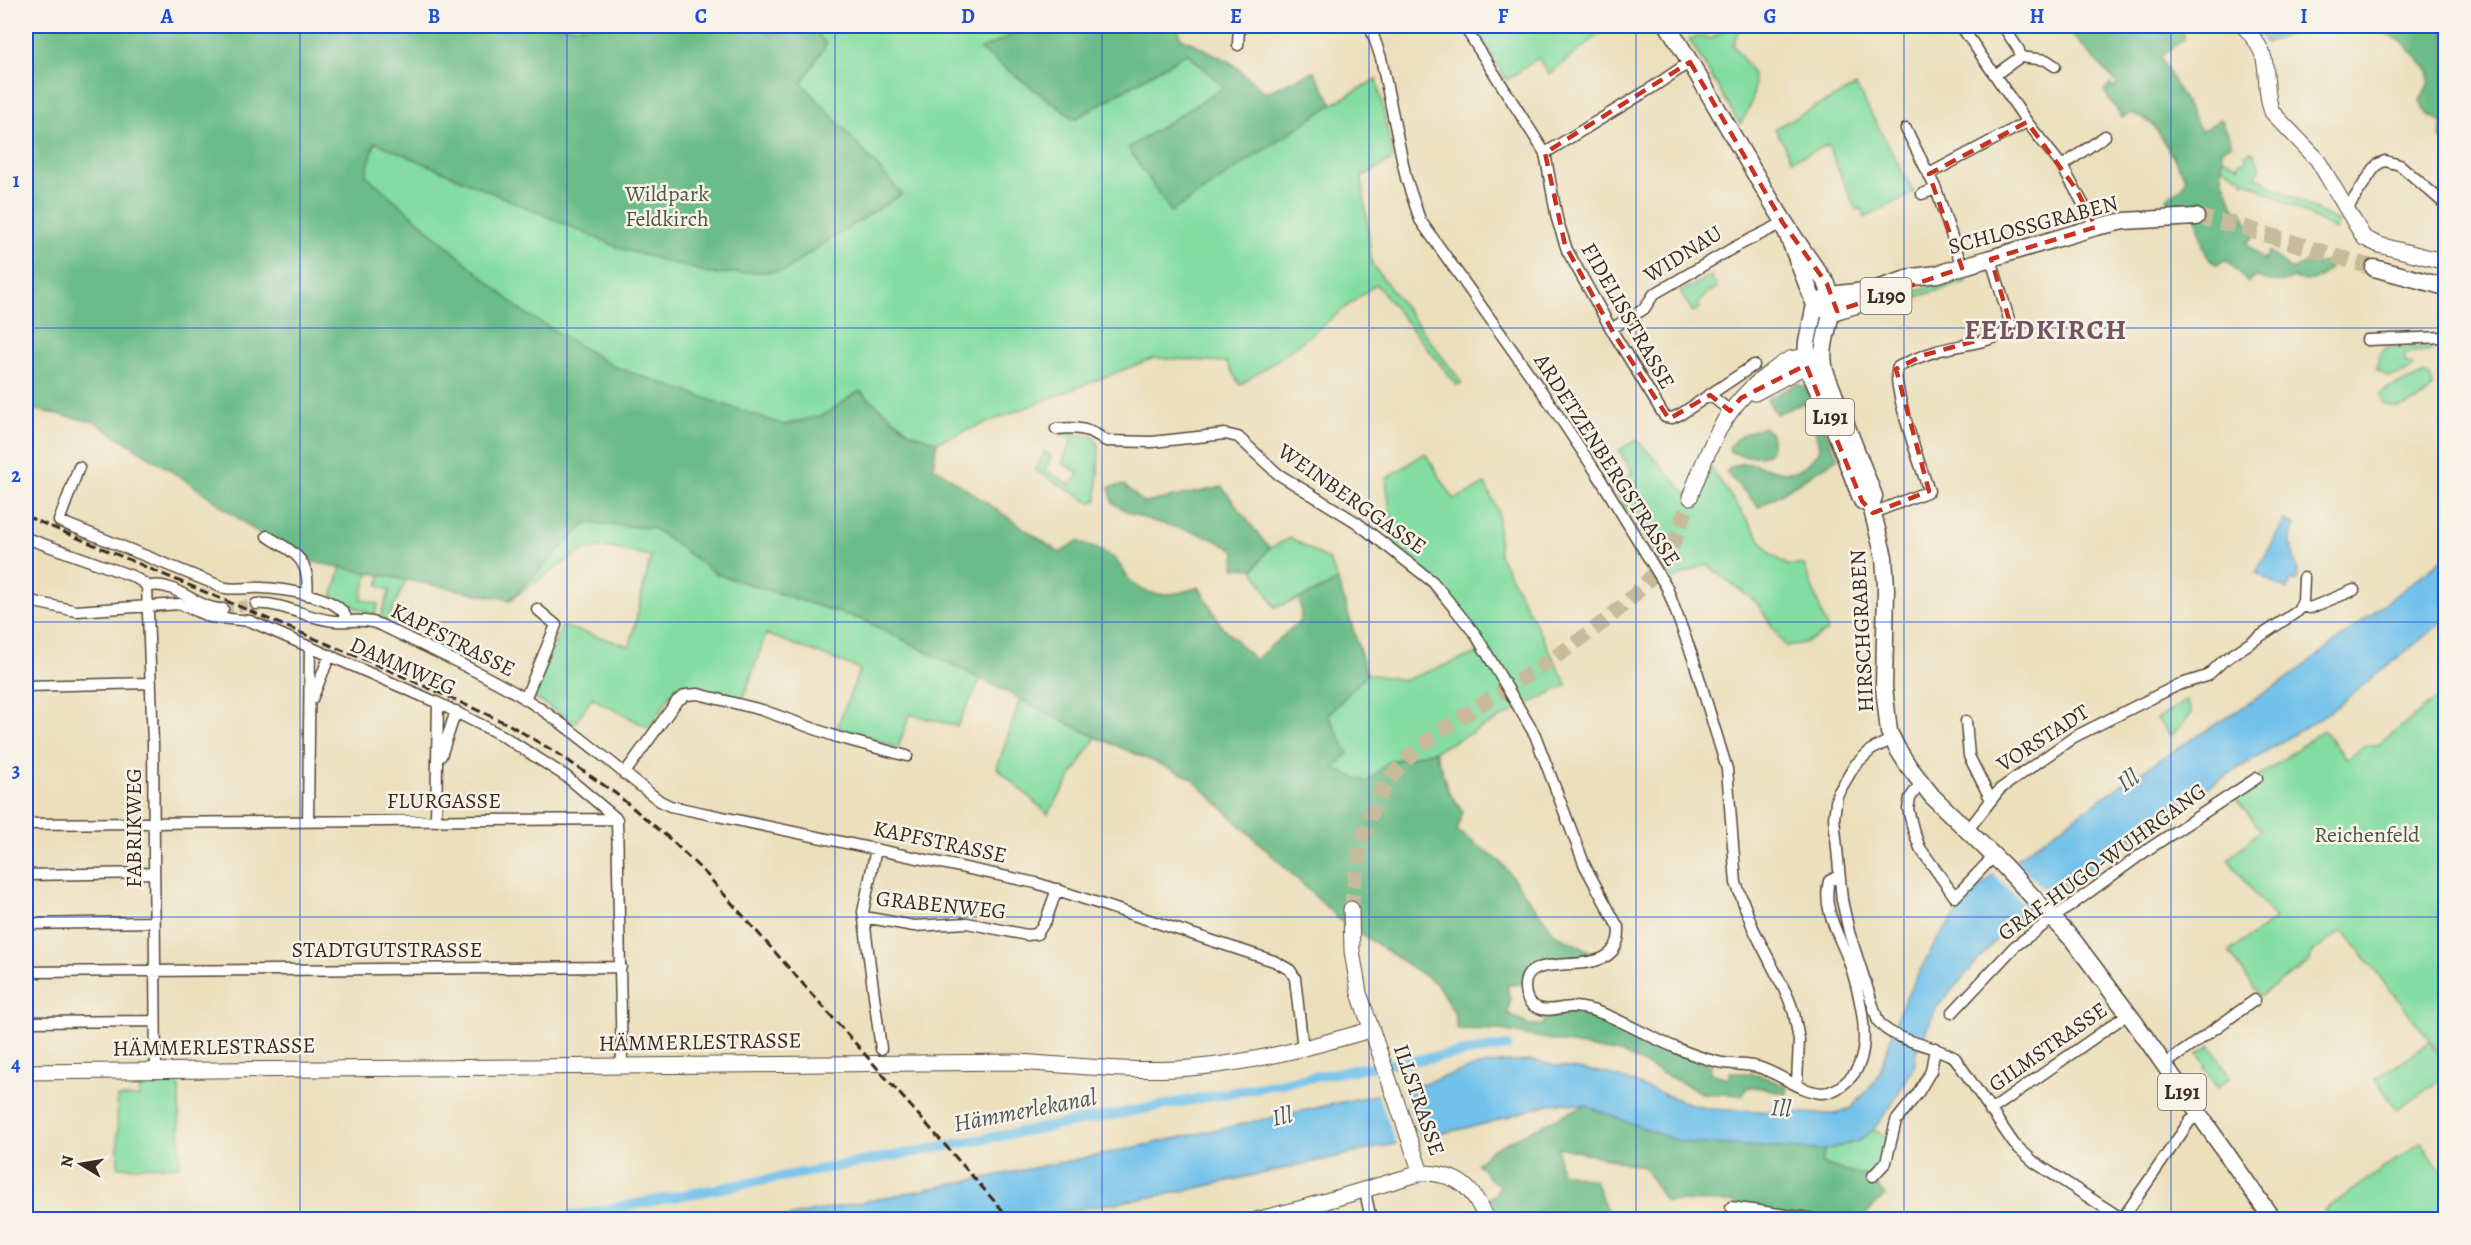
<svg xmlns="http://www.w3.org/2000/svg" width="2471" height="1245" viewBox="0 0 2471 1245" font-family="Alegreya,serif">
<style>
.green{fill:#83dda2;stroke:#5f8460;stroke-width:1.5}
.forest{fill:#6abc88;stroke:#527353;stroke-width:1.5}
.water{fill:#70c1eb;stroke:#567684;stroke-width:1.5}
.pier{fill:#ebdfbc}
.lines{fill:none;stroke-linecap:round;stroke-linejoin:round}
.canal{stroke:#70c1eb;stroke-width:10}
.street-tunnel{stroke:#c8bb9c;stroke-width:10;stroke-dasharray:10 5;stroke-linecap:butt}
.secondary-tunnel{stroke:#c8bb9c;stroke-width:15;stroke-dasharray:15 8;stroke-linecap:butt}
.primary-tunnel{stroke:#c8bb9c;stroke-width:16;stroke-dasharray:16 8;stroke-linecap:butt}
.street-casing{stroke:#554536;stroke-width:13}
.secondary-casing{stroke:#554536;stroke-width:17}
.primary-casing{stroke:#554536;stroke-width:19}
.street{stroke:#fff;stroke-width:10}
.secondary{stroke:#fff;stroke-width:15}
.primary{stroke:#fff;stroke-width:16}
.rail{stroke:#3b2a1e;stroke-width:3;stroke-dasharray:9 4.5;stroke-linecap:butt}
.marked{fill:none;stroke:#c8321e;stroke-width:4.5;stroke-dasharray:12 8;stroke-linejoin:round}
.grid{fill:none;stroke:#1d4ed8;stroke-width:1.5;stroke-opacity:0.55}
.labels{text-anchor:middle;dominant-baseline:central;stroke-width:5;stroke-linejoin:round;paint-order:stroke}
.shield{fill:#f7f3e8;stroke:#73665b;stroke-width:1.5}
.shield-label{font-size:21px;font-weight:bold;fill:#3b2a1e}
.park-label{font-size:22px;fill:#4d573f;stroke:#f7f3e8}
.street-label{font-size:22px;fill:#3b2a1e;stroke:#f7f3e8}
.water-label{font-size:24px;font-style:italic;fill:#4b575c;stroke:#f7f3e8}
.district-label{font-size:28px;font-weight:bold;letter-spacing:1.5px;fill:#74545e;stroke:#f7f3e8}
.neatline{fill:none;stroke:#1d4ed8;stroke-width:2}
.grid-label{font-size:20px;text-anchor:middle;font-weight:bold;fill:#1d4ed8}
</style>
<rect width="100%" height="100%" fill="#f7f3e8"/>
<filter id="ink" filterUnits="userSpaceOnUse"><feTurbulence type="fractalNoise" baseFrequency=".0167" numOctaves="2"/><feDisplacementMap in="SourceGraphic" scale="12" xChannelSelector="R" yChannelSelector="G"/><feConvolveMatrix kernelMatrix="1 2 1 2 8 2 1 2 1" color-interpolation-filters="sRGB"/></filter>
<filter id="wash" filterUnits="userSpaceOnUse"><feTurbulence type="fractalNoise" baseFrequency=".008" numOctaves="4" result="noise"/><feDisplacementMap in="SourceGraphic" scale="24" xChannelSelector="R" yChannelSelector="G"/><feGaussianBlur stdDeviation="1.35" result="paint"/><feColorMatrix in="noise" values="0 0 0 0 0 0 0 0 0 0 0 0 0 0 0 0 0 1.4 0 .05"/><feComposite in="paint" operator="in"/></filter>
<g filter="url(#wash)">
<rect width="100%" height="100%" fill="#ebdfbc"/>
<path class="green" d="M320,26h709l2,1 -50,23 94,69 112,-66 38,34 -54,125 162,-108 44,-25 16,80 -31,18 10,87 90,119 -5,2 -81,-101 -97,75 -39,26 -14,-23 -72,-4 -217,84 -26,-9 -50,-41 -37,23 -40,10 -221,-63 -202,-163z
M1474,26h136l-61,48 -11,-16 -31,22z
M1733,26h7l-7,19c5,9 13,17 17,23 9,19 1,40 -10,56l-51,-85 11,-2 11,2z
M1856,86l58,107 -49,25 -4,-10 -5,2 -28,-65 -36,15 -17,-32z
M2194,141l45,26v-4l8,-3 -2,-6 7,-3 8,17 -4,9 83,45 -4,8 -88,-49 -4,2 -1,-5 -52,-30z
M1711,276l6,12 -10,5 -9,11 1,4 -6,4 -13,-20z
M1965,276l2,6 -65,19 -2,-6z
M2431,346v5l-26,2v9l8,3v3c-15,8 -24,13 -37,1l4,-16 6,-5z
M2423,375l7,1 3,11c-11,14 -32,26 -50,17l-2,-9 7,-7z
M1066,432l28,5 5,9 -2,53 -6,4 -56,-33 10,-18 6,5 -6,13 26,15 8,-12 -17,-10 10,-23 -9,-5 -3,1v-3z
M1637,440l53,57 10,-1 11,-28 59,85 17,12h17l24,66 -23,12 -20,3 -28,-43 -51,-39 -35,16 -58,-92 20,-15 -14,-23z
M1425,453l29,47 31,-16 13,27 1,43 68,131 -132,66 -47,11 -21,21 -33,-14 -6,-54 39,-41 38,6 73,-27 -13,-25 -35,-44 -34,-26 -10,-79z
M586,523l67,5 64,46 149,47 115,58 -24,47 -47,-12 -12,34 -61,-21 23,-58 -94,-35 -23,65 -67,-13 -27,42 -57,-30 -17,25 -42,-26 29,-71 68,20 21,-90 -46,-9 -22,3 -73,50z
M1291,538l38,22 9,21 -38,18 -25,8 -21,-37 15,-22z
M343,560l66,14 -22,47 -7,-3 10,-28 -12,-4 4,-16 -12,-4 -9,33 17,5 -3,11 -43,-17z
M2445,692v367l-102,-129 -31,23 -3,9 -49,34 -31,-44 46,-33 -47,-60 33,-29 -30,-37 26,-15 66,-48 24,29 20,-14h11z
M1020,699l76,38 -48,77 -51,-46z
M2186,700l6,13 -21,23 -14,-17z
M2429,1042l16,23v11l-48,34 -21,-31z
M2211,1045l19,33 -13,10 -13,-21 2,-2 -8,-11z
M140,1084h39l1,82 -62,1 -1,-70h22z
M1873,1130l15,6 -5,22 -15,17 -21,-3 -26,-9 4,-13 33,-9z
M2421,1142l24,35v42h-114l-7,-9z"/>
<path class="forest" d="M26,26h735l9,9 21,-9h21l14,18 -24,39 100,111 -81,51 -36,26 -73,3 -90,-25 -247,-107 -9,33 157,137 92,55 169,58 40,-10 35,-24 52,42 26,9 -4,24 127,87 17,-12c12,5 29,10 38,18 6,5 9,14 14,20 18,22 47,16 70,8l22,38 34,35 46,-40 -1,-21 38,-18 29,93 -39,41 20,38 -14,16 33,13 21,-20 47,-11 14,42 14,18 -6,20 44,31 54,72 42,21c-24,6 -69,-1 -76,29l-14,1 3,15 -2,13 20,12h15l1,-10 28,-4 20,4 119,50 -1,8 18,5 2,-6 27,2 30,13 -1,7 -21,-6 -17,-1 -6,8 -40,-2 -78,-39 -123,-24 -44,-1 -3,-17 -17,-28 -97,-64 -150,-143 -94,-40 -230,-116 -149,-47 -64,-46 -67,-5 -76,77 -197,-38 -46,-23 -77,-56 -95,-61 -69,-14z
M1029,26h149l2,11 50,25 35,31 49,-22 19,33 -162,108 -43,-64 96,-61 -37,-34 -112,66 -95,-69 50,-23z
M2064,26h90l6,8 12,-8h5l8,12 -25,19 41,74 20,-12 12,25 -11,5v29l14,33 5,-1 13,26 -8,7 18,17 5,-9 22,19 18,-8 8,2 10,-3 3,7c-13,13 -16,14 -34,12l-1,-3c-13,9 -23,5 -38,0l-9,6 -22,-24 -9,6c-17,-11 -14,-26 -19,-42 -2,-6 -5,-12 -7,-18l-19,1 -5,-8 15,-11 4,-9 -33,-54 -21,-11 -10,4 -18,-26 6,-7 4,4 4,-4z
M2256,26h51l-41,18z
M2379,26h66v116l-5,-4 2,-16c-11,-6 -19,-9 -22,-22l9,-17v-12l-26,-29 -16,-8z
M1797,384l8,3 6,13 -35,14 -9,-15z
M1815,409l23,49 -79,49 -33,-35c18,-19 41,0 62,0 13,0 23,-11 31,-20 1,-16 -10,-29 -7,-42z
M1763,427c11,5 11,16 6,26 -11,5 -27,4 -38,-1l-2,-3c5,-13 22,-18 34,-22z
M1124,485l20,18 78,-16 47,61 -15,21 -20,-1 2,-16c-36,-27 -87,-23 -123,-49l-4,-16z
M1584,1105l88,34 20,4 133,7 -4,13 26,9 21,3 17,20 -24,24h-99l-30,-17 -67,-1 -21,-34 -86,-20 2,25 35,9 12,30 -3,8h-118l-4,-10 3,-9 11,-6 3,-9 -11,-8 -11,-14 14,-13z"/>
<path class="water" d="M2285,520l10,6c-12,24 8,36 1,56l-5,-2 -4,10 -31,-17z
M2445,557v63l-114,91 -144,89 -158,110 -36,33 -56,64 -21,45 -2,14 -23,40 -18,24 -15,11 -33,9 -133,-7 -20,-4 -88,-34 -19,-2 -16,1 -61,19 -314,70 -155,26 -248,1 338,-67 303,-66 66,-21 27,-4 30,-1 20,5 51,7 84,31 18,5 116,5h11l16,-6 19,-20 10,-16 19,-60 21,-42 19,-33 29,-37 25,-25 129,-91 168,-107z"/>
<path class="pier" d="M2013,858l39,40 -20,14 -40,-39z
M1402,1086l19,55 -24,4 -20,-53z"/>
<g class="lines">
<path class="canal" d="M551,1220l806,-151 150,-23"/>
</g>
</g>
<g filter="url(#ink)">
<g class="lines">
<path class="street-tunnel" d="M223,609l33,-5"/>
<path class="secondary-tunnel" d="M1351,909c5,-42 12,-87 34,-123 21,-34 56,-56 89,-77 62,-41 156,-92 194,-156 10,-17 16,-38 22,-56"/>
<path class="primary-tunnel" d="M2196,217l43,9 135,42"/>
<defs>
<path id="street" d="M1370,26l11,32 25,120 14,42 130,183 48,72 69,113 26,70 34,111 9,114 17,45 35,69 6,16 5,27 -2,43
M1464,26l81,127 12,66 10,31 47,84 51,83 7,1 9,-4 73,-49
M1961,26l66,96 35,44 34,61
M1238,45l1,-19
M2020,57l26,3 9,6
M1995,75l25,-18 -1,-7 -16,-24
M1906,129l30,60 26,78
M1545,153l105,-64 40,-27
M2062,166l43,-30
M1929,174l98,-52
M1922,194l14,-5
M2347,209l26,-39 5,-6 7,-3 15,4 46,40
M1611,329l33,-20 10,-15 81,-47 48,-24
M2367,340l79,-3
M2446,351v74
M1710,395l20,16
M1056,429c20,-2 34,-1 50,12l46,1 73,-8 13,3 40,37 78,48 77,60 43,53 59,100 50,131 34,63c1,60 -95,14 -94,58 0,9 4,18 13,21 12,5 24,-2 36,-1 22,1 44,13 64,23 26,13 51,25 80,32 13,3 27,2 40,5 21,6 41,24 63,26 12,0 23,-8 31,-17 22,-25 8,-80 -1,-109 -9,-28 -30,-56 -22,-86l9,-5
M79,467l-20,54 166,67c14,2 25,-1 38,0 19,1 63,7 77,21 4,3 6,8 7,12
M1873,513l56,-22c-7,-21 -39,-108 -31,-124 13,-7 26,-12 39,-16 18,-6 66,-9 74,-25l-20,-67
M267,536c28,17 44,23 40,59
M26,538l106,38 12,7 3,4
M147,587l6,156 3,327
M147,587c26,-9 50,23 76,22
M26,600l50,11 104,-7 30,13 40,4 188,82 65,33 64,41 50,42
M256,604c27,-2 52,15 78,17 17,1 31,-3 47,4 48,24 97,45 143,73 48,30 91,69 136,103l10,5 366,77 238,78 16,9 5,8 8,71
M2301,606l9,2 44,-18
M26,686l125,-3
M312,699l18,-44
M525,699l31,-74 -19,-16
M1966,721l3,35 22,44
M1892,739l-21,11 -16,15 -18,30 -3,23 8,82 7,32 29,89c13,20 57,24 77,37l59,86 20,18 90,58
M441,756l15,-45
M624,774l53,-73 9,-6 12,-1 64,16 75,27 70,19
M1921,783l-11,15 -2,11 5,20 7,19 35,49 39,-41
M308,821l2,-175
M436,821l2,-118
M26,824l591,-5 5,247
M1967,831l33,-42 74,-52 104,-52 29,-9 16,-15 75,-50 5,-10 1,-23
M876,849l-13,63 18,137
M26,875l127,-2
M864,917l50,9 53,-3 60,12 10,-1 9,-14 11,-31
M26,924l127,-2
M26,972l595,-5
M1952,1013l63,-67 135,-98 107,-70
M26,1022l129,-1
M2164,1065l91,-65
M1990,1111l138,-97
M1873,1176l13,-14 10,-41 22,-28 13,-22 4,-23
M1365,1191l6,29
M1731,1207l91,13
M2122,1219l68,-98 8,-5"/>
<path id="secondary" d="M2244,26c8,10 17,20 20,33 4,18 1,35 8,53l45,47 47,79 15,7 67,17
M1755,393l43,-23 8,-11
M1690,497c18,-48 34,-91 77,-122 7,-5 15,-12 23,-16 5,-2 23,-2 31,-4
M1351,909l1,42 7,42 62,180
M26,1072l990,-10c58,3 117,11 174,6 62,-5 121,-21 180,-38
M1256,1220l50,-13 115,-34c36,0 53,14 65,47"/>
<path id="primary" d="M1668,26c54,85 98,177 159,258 13,35 -10,52 -2,87l49,125 -3,10
M1783,223l32,82 -8,37 -1,17 4,14 17,37 35,91 9,5 13,51 2,31 -2,99 5,45 8,16 12,19 23,29 71,69 70,75 60,80 140,200
M2374,268l72,19
M1821,301l10,-6 42,-5 40,-13 24,-3 159,-47 28,-6 72,-4
M1823,308l9,4 55,-16"/>
</defs>
<use href="#street" class="street-casing"/>
<use href="#secondary" class="secondary-casing"/>
<use href="#primary" class="primary-casing"/>
<use href="#street" class="street"/>
<use href="#secondary" class="secondary"/>
<use href="#primary" class="primary"/>
<path class="rail" d="M26,516l365,155 117,53 52,31 55,38 55,46 37,36 304,345"/>
</g>
</g>
<path class="marked" d="M1690,62l93,161 44,61 10,27 125,-43 -33,-94 98,-52 49,67 20,38 -105,32 20,67 -3,6 -84,23 -28,14 33,122 -56,22 -11,-12 -56,-136 -65,33 -11,13 -20,-16 -41,24 -55,-85 -49,-89 -20,-92z"/>
<path class="grid" d="M300,26v1194M567,26v1194M835,26v1194M1102,26v1194M1369,26v1194M1636,26v1194M1904,26v1194M2171,26v1194M26,328h2420M26,622h2420M26,917h2420"/>
<g class="labels">
<g class="shield">
<rect x="1860.5" y="278" width="51" height="36" rx="4.5"/>
<rect x="1806" y="399" width="48" height="36" rx="4.5"/>
<rect x="2158" y="1074" width="48" height="36" rx="4.5"/>
</g>
<g class="shield-label">
<text x="1886" y="296">L190</text>
<text x="1830" y="417">L191</text>
<text x="2182" y="1092">L191</text>
</g>
<g class="park-label">
<text x="667" y="194">Wildpark<tspan x="667" dy="25">Feldkirch</tspan></text>
<text x="2367" y="835">Reichenfeld</text>
</g>
<g class="street-label">
<text transform="translate(2033 225) rotate(-15)">SCHLOSSGRABEN</text>
<text transform="translate(1683 254) rotate(-32)">WIDNAU</text>
<text transform="translate(1628 316) rotate(60)">FIDELISSTRASSE</text>
<text transform="translate(1607 460) rotate(57)">ARDETZENBERGSTRASSE</text>
<text transform="translate(1352 499) rotate(35)">WEINBERGGASSE</text>
<text transform="translate(1862 631) rotate(-93)">HIRSCHGRABEN</text>
<text transform="translate(453 640) rotate(27)">KAPFSTRASSE</text>
<text transform="translate(403 666) rotate(24)">DAMMWEG</text>
<text transform="translate(2043 738) rotate(-33)">VORSTADT</text>
<text x="444" y="801">FLURGASSE</text>
<text transform="translate(134 828) rotate(-90)">FABRIKWEG</text>
<text transform="translate(940 842) rotate(12)">KAPFSTRASSE</text>
<text transform="translate(2102 862) rotate(-36)">GRAF-HUGO-WUHRGANG</text>
<text transform="translate(941 905) rotate(6)">GRABENWEG</text>
<text x="387" y="950">STADTGUTSTRASSE</text>
<text transform="translate(700 1042) rotate(-1)">HÄMMERLESTRASSE</text>
<text transform="translate(214 1047) rotate(-1)">HÄMMERLESTRASSE</text>
<text transform="translate(2048 1047) rotate(-35)">GILMSTRASSE</text>
<text transform="translate(1419 1100) rotate(71)">ILLSTRASSE</text>
</g>
<g class="water-label">
<text transform="translate(2128 780) rotate(-35)">Ill</text>
<text transform="translate(1781 1108) rotate(5)">Ill</text>
<text transform="translate(1025 1110) rotate(-11)">Hämmerlekanal</text>
<text transform="translate(1282 1116) rotate(-12)">Ill</text>
</g>
<g class="district-label">
<text x="2046" y="330">FELDKIRCH</text>
</g>
</g>
<rect width="2471" height="1245" fill="none" stroke="#f7f3e8" stroke-width="66"/>
<g transform="translate(81 1164) rotate(281)" stroke="#f7f3e8" stroke-width="4.5" paint-order="stroke">
<path d="M0-4.5L10 22L0 15L-10 22Z" fill="#3b2a1e"/>
<text y="-9" font-size="16" font-weight="bold" text-anchor="middle" fill="#3b2a1e">N</text>
</g>
<rect x="33" y="33" width="2405" height="1179" class="neatline"/>
<g class="grid-label">
<text x="167" y="23">A</text>
<text x="434" y="23">B</text>
<text x="701" y="23">C</text>
<text x="968" y="23">D</text>
<text x="1236" y="23">E</text>
<text x="1503" y="23">F</text>
<text x="1770" y="23">G</text>
<text x="2037" y="23">H</text>
<text x="2304" y="23">I</text>
<text x="16" y="187">1</text>
<text x="16" y="482">2</text>
<text x="16" y="777">3</text>
<text x="16" y="1071">4</text>
</g>
</svg>
